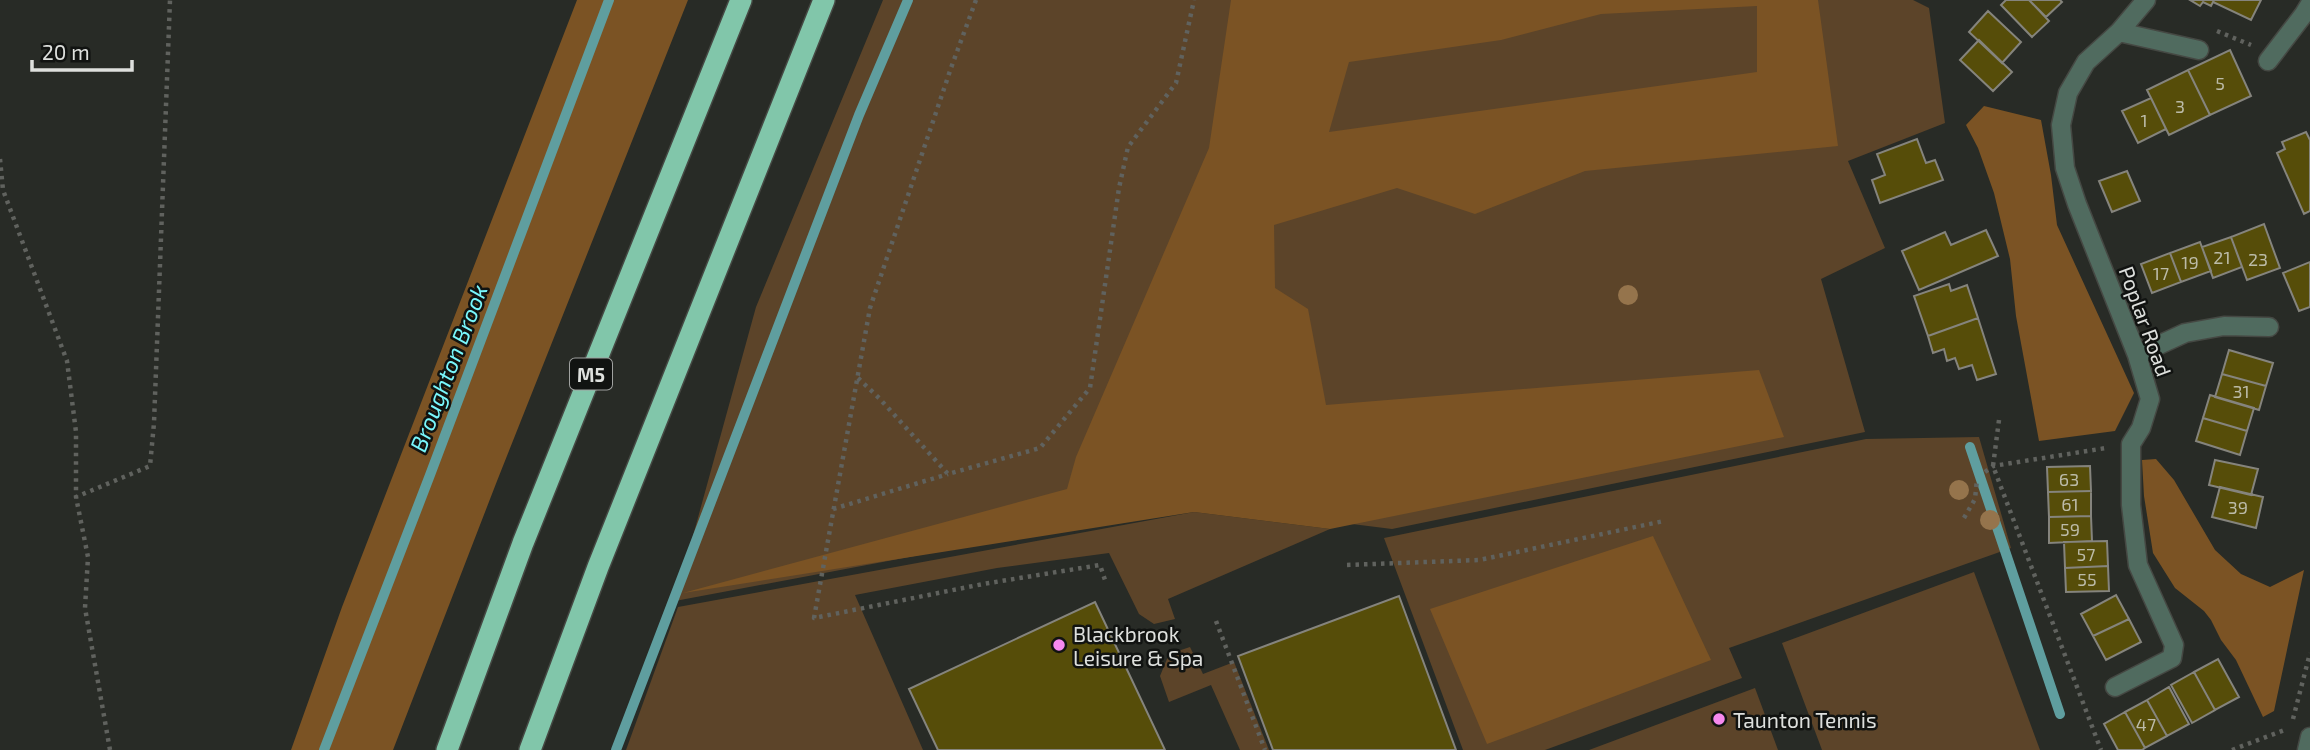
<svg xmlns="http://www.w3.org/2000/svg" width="2310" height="750" viewBox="0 0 2310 750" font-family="'Exo 2',sans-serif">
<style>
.green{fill:#5c4429}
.forest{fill:#7b5324;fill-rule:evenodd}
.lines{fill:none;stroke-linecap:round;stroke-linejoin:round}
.stream{stroke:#5f9e9f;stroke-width:10}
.building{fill:#564d09;stroke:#85847d;stroke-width:2}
.minor-casing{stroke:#454843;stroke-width:21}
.highway-casing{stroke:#454843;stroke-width:24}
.path{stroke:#60625e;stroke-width:4.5;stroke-dasharray:3.5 5;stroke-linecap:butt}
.minor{stroke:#506b5f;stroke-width:18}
.highway{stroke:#81c6aa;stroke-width:21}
.tree{fill:#95744c}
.poi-dot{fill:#f689ee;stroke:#111311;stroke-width:2.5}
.labels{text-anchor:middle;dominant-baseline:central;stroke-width:5;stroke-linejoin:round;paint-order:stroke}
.number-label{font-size:18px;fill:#bcbba8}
.shield{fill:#111311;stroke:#a0a2a0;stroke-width:2}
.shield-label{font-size:19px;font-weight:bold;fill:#dee0dd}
.street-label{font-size:21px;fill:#dee0dd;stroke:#111311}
.poi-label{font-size:21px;fill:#dee0dd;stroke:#111311;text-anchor:start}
.water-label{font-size:23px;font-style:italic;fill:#79f7fc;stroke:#111311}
</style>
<rect width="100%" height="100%" fill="#282b26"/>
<path class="green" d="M883,0h1030l16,8 16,115 -97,38 37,87 -64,31 44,153 -473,97 -201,-25 -516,97 81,-294z
M1979,437l32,111 -282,100 13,30 -197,72h-82l-79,-212 482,-99z
M1194,512l136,17 -162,70 7,20 -21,5 -15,-10 -30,-61 -112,15 -142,27 68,155h-297l52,-143z
M1974,572l66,178h-218l-40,-107z
M1190,647l13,27 31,-12 35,88h-29l-29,-65 -42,17 -9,-26 9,-22z
M1755,688l23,62h-189z"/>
<path class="forest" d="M577,0h111l-191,481 -104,269h-102l51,-143z
M1231,0h587l20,146 -253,25 -110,43 -78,-26 -123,37 1,63 33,21 18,96 433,-35 25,67 -454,92 -136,-17 -511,81 384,-104 9,-32 133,-309zM1757,6v66l-428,60 20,-70 152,-22 100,-26z
M1984,106l57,14 10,55 6,50 77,168 -19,38 -76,10 -23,-125 -6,-57 -16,-66 -16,-45 -12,-23z
M2156,459l18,21 41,70 26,24 29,13 34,-17 -30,141 -11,6 -27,-57 -15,-20 -10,-20 -7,-9 -29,-23 -22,-35 -9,-57 -2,-36z
M1653,536l58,124 -224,84 -57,-135z"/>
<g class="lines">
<path class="stream" d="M1970,447l90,267
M324,750l106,-275 179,-475
M616,750l243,-635 49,-115"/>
</g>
<path class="building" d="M2006,0h23l20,21 -17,16 -31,-32z
M2029,0h31l2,2 -16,15z
M2190,0h24l-3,6 -8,-4 -3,4z
M2214,0h47l-10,20 -38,-18z
M1988,11l33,31 -19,21 -33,-31z
M1979,40l33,32 -19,19 -33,-31z
M2230,50l21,46 -41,19 -22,-45z
M2188,70l22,45 -41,20 -22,-45z
M2151,98l15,31 -28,14 -16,-32z
M2306,132l4,8v71l-6,3 -27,-61 8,-4 -3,-7z
M1917,139l9,24 9,-3 8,20 -63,23 -8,-23 13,-5 -8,-21z
M2127,171l13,30 -28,11 -13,-31z
M2264,224l16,44 -33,12 -16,-43z
M1986,230l12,26 -79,34 -17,-39 43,-19 6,13z
M2231,237l11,30 -29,11 -11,-31z
M2200,242l11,29 -30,11 -11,-29z
M2170,253l11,29 -29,11 -11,-29z
M2310,262v45l-11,4 -16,-38z
M1949,284l2,7 16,-6 11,33 -50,18 -14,-40z
M1978,318l18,56 -19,6 -5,-15 -13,4 -4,-11 -8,3 -3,-12 -11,4 -5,-17z
M2229,350l44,13 -7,23 -44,-12z
M2222,374l44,12 -7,24 -44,-13z
M2210,395l44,13 -7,23 -44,-13z
M2203,418l44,13 -7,24 -44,-14z
M2215,460l43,9 -7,26 -42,-10z
M2090,466l1,25 -43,1 -1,-25z
M2220,487l43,10 -7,31 -44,-11z
M2091,491v25l-42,1 -1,-25z
M2091,516l1,25 -43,2v-26z
M2107,541l1,25 -43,2 -1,-26z
M2108,566l1,25 -43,1 -1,-24z
M2116,595l13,24 -36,17 -12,-22z
M1399,596l57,154h-183l-35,-94z
M1095,602l70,148h-227l-29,-61z
M2129,619l12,23 -35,18 -13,-24z
M2218,659l21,38 -24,13 -21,-38z
M2194,672l21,38 -23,13 -21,-38z
M2169,687l20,37 -22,12 -20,-36z
M2147,700l20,36 -22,12 -20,-36z
M2125,712l20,36 -3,2h-24l-14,-26z"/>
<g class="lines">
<defs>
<path id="minor" d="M2119,32l80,18
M2268,61l36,-47 6,-10
M2137,355l48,-22 39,-7 45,1
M2115,687l57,-29 2,-13 -36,-80 -7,-60v-61l10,-16 9,-29 -13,-44 -60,-151 -12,-36 -4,-43 7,-32 18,-31 33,-30 27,-32
M2307,750l3,-13"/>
<path id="highway" d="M447,750l76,-207 218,-543
M530,750l68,-183 226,-567"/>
</defs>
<use href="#minor" class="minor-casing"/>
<use href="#highway" class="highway-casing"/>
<path class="path" d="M976,0l-25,68 -81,240 -56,310 169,-34 117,-19 6,18
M2217,31l34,14
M0,159l3,31 64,171 9,71v65
M858,378l21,20 69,76 92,-26 50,-60 29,-200 9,-41 48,-64 18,-83
M1999,420l-6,46 108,284
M1985,472l8,-6 113,-18
M833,509l115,-35
M1964,518l11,-19 2,-20
M1347,565l132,-5 185,-39
M1216,621l49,129
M2293,719l17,-66
M110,750l-25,-142 3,-51 -12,-60 74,-31 4,-43 16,-423
M2232,750l55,-21"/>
<use href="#minor" class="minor"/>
<use href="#highway" class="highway"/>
</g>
<g class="tree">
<circle cx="1628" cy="295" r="10"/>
<circle cx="1959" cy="490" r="10"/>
<circle cx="1990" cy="520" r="10"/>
</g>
<g class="poi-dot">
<circle cx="1059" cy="645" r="7"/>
<circle cx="1719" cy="719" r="7"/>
</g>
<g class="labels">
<g class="number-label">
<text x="2220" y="83">5</text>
<text x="2180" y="106">3</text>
<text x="2144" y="120">1</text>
<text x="2222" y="257">21</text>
<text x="2258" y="259">23</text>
<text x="2190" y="262">19</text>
<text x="2161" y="273">17</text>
<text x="2241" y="391">31</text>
<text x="2069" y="479">63</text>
<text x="2070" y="504">61</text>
<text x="2238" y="507">39</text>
<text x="2070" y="529">59</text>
<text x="2086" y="554">57</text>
<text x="2087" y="579">55</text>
<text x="2146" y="724">47</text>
</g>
<rect class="shield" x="570" y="358.5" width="42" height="31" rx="5"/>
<g class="shield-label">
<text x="591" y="374">M5</text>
</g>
<g class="street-label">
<text transform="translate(2146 321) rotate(70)">Poplar Road</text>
</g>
<g class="poi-label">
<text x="1073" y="633">Blackbrook<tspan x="1073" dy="24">Leisure &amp; Spa</tspan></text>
<text x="1733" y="719">Taunton Tennis</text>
</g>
<g class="water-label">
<text transform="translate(448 368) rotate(-69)">Broughton Brook</text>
</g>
</g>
<path d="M32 60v10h100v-10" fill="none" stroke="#dee0dd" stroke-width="3.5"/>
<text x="42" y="60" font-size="21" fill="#dee0dd" stroke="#111311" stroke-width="5" paint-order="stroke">20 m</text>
</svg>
